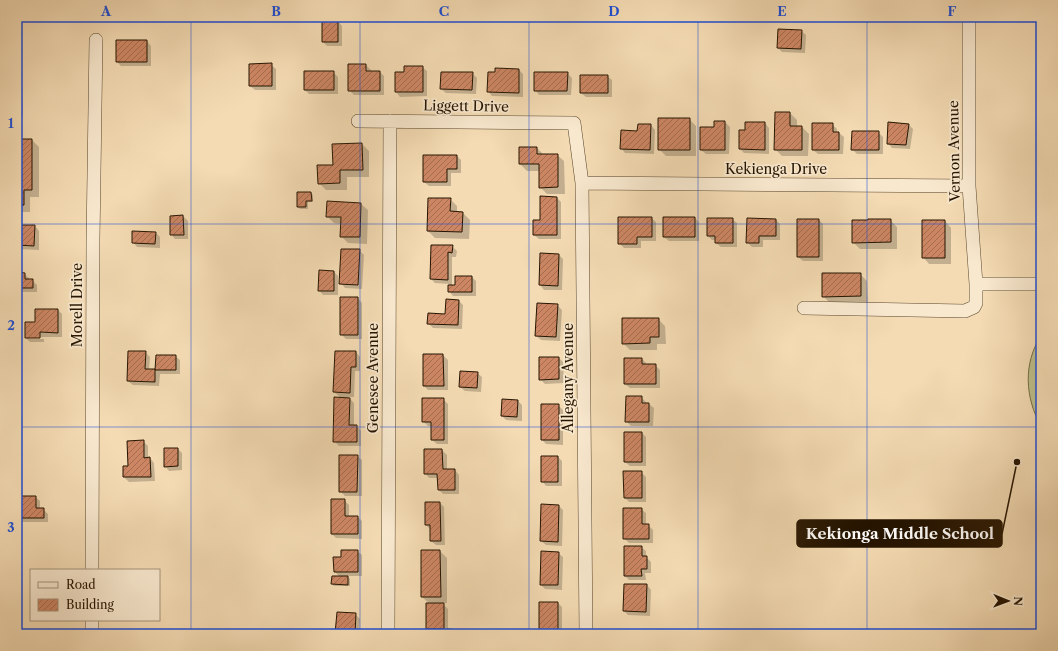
<svg xmlns="http://www.w3.org/2000/svg" width="1058" height="651" viewBox="0 0 1058 651" font-family="'Libre Caslon Text',serif">
<style>
.pitch{fill:#bec08b;stroke:#726a46}
.shadow{fill:#0003}
.building{fill:url(#building-hatch);stroke:#251400}
.lines{fill:none;stroke-linecap:round;stroke-linejoin:round}
.street-casing{stroke:#59462d;stroke-width:14}
.street{stroke:#f8e8ce;stroke-width:13}
.grid{fill:none;stroke:#1d4ed8;stroke-width:1;stroke-opacity:0.55}
.labels{text-anchor:middle;dominant-baseline:central;stroke-width:3.5;stroke-linejoin:round;paint-order:stroke}
.street-label{font-size:14px;fill:#251400;stroke:#f8e8ce}
.leader{fill:none;stroke:#251400;stroke-width:1.5}
.callout-dot{fill:#251400;stroke:#f8e8ce;stroke-width:1.5}
.callout{fill:#251400;stroke:#251400;stroke-width:1.5}
.callout-label{font-size:15px;text-anchor:middle;font-weight:bold;fill:#fff}
.neatline{fill:none;stroke:#1d4ed8;stroke-width:1.5}
.grid-label{font-size:13px;text-anchor:middle;font-weight:bold;fill:#1d4ed8}
</style>
<defs>
<pattern id="building-hatch" width="6" height="6" patternUnits="userSpaceOnUse"><rect width="6" height="6" fill="#cc8663"/><path d="M-1 1l2-2M0 6l6-6M5 7l2-2" fill="none" stroke="#a56c4f"/></pattern>
</defs>
<rect width="100%" height="100%" fill="#f4dbb3"/>
<filter id="stains"><feTurbulence type="fractalNoise" baseFrequency=".005" numOctaves="4"/><feColorMatrix values="0 0 0 0 .2 0 0 0 0 .09 0 0 0 0 .02 0 0 0 .5 -.17"/></filter>
<radialGradient id="worn" r=".72"><stop offset=".6" stop-color="#630" stop-opacity="0"/><stop offset="1" stop-color="#630" stop-opacity=".3"/></radialGradient>
<path class="pitch" d="M1041,336v90c-16,-28 -18,-63 0,-90z"/>
<path class="shadow" d="M338,21l4,5v20h-15l-4,-4z
M801,31l5,4 -1,18 -23,-1 -4,-4z
M147,41l4,5v20h-30l-4,-4z
M271,65l5,4v21h-21l-5,-4z
M349,65h17l5,5v2h9l4,4v19h-30l-5,-5z
M422,67l5,4v25l-27,1 -4,-5v-19h9z
M519,70l4,4v23l-31,-1 -4,-5z
M333,72l5,5v17h-29l-4,-4z
M17,73l5,5 1,38h-6z
M472,73l5,5 -1,16 -30,-1 -5,-4z
M567,73l5,5 -1,17h-32l-4,-5z
M607,76l5,4v17h-26l-5,-4z
M776,113h14l7,7v7h5l7,7 -1,22h-26l-7,-7z
M689,119l7,7v30h-30l-7,-7z
M715,122h10l5,5 -1,27h-23l-5,-4 14,-22z
M765,123l4,5v26l-25,-1 -4,-4 6,-18z
M832,124l5,5v4h2l5,4 -1,17h-25l-5,-4z
M651,125l4,5 -1,24 -29,-1 -4,-5 17,-16z
M909,125l4,4 -3,20 -18,-1 -4,-5z
M878,132l5,5v17h-26l-5,-5z
M17,140h15l7,7v50h-9v15h-13z
M362,144l7,7v26h-22v13h-21l-7,-7 15,-17z
M537,148l7,7h13l7,6 1,33h-18l-7,-7v-16h-13l-7,-7z
M457,156l4,4v13h-10v13h-22l-5,-4z
M311,193l2,2v7h-5v7h-8l-2,-2z
M557,198l4,4v37h-22l-5,-4 7,-14z
M450,199l7,7v6l6,1 7,7 -1,19 -34,-1 -7,-7z
M361,204l7,6 -1,34 -19,-1 -7,-7 1,-12 -8,-1 -7,-7z
M183,216l5,5v18h-13l-4,-5z
M651,218l5,4v19h-15v7h-17l-5,-5z
M695,218l4,4v19h-30l-5,-4z
M732,219l5,4v24h-16l-5,-4v-3h-4l-4,-4z
M776,220l4,4v16h-17v7h-11l-5,-5z
M819,220l4,4v37h-20l-5,-4z
M890,220l7,7v22h-37l-7,-7z
M945,221l6,7v36h-22l-6,-7z
M17,226h18l4,5v19l-22,-1z
M156,233l4,4v11l-23,-1 -4,-5z
M431,246h21l5,5 -1,6h-4v29h4l16,-9 4,4v15h-23l-4,-5v-7l-14,-1 -4,-4z
M359,250l5,5 -2,34 -17,-1 -4,-5z
M541,254l18,1 4,4 -1,31h-18l-4,-5z
M334,272l4,4v19h-15l-4,-5z
M17,273l7,1 5,4v2h3l5,5v7h-20z
M860,274l7,7 1,22h-38l-7,-7z
M358,298l4,5v36h-16l-5,-5z
M459,301l4,4 -1,24 -29,-1 -5,-5 18,-8z
M557,305l5,5 -2,31 -19,-1 -5,-4z
M58,310l4,4v23h-33v2h15v3h-14l-4,-4 10,-15z
M658,319l7,7 1,18h-9v6h-27l-7,-7z
M145,352l5,5 -1,13h7l1,-14h18l5,4v14h-20l-1,12 -26,-1 -5,-4z
M356,352l4,5v14h-5l-1,26h-6l6,6v23h3l4,5v15h-22l-5,-5 7,-43 -7,-6z
M443,355l5,5v30h-20l-4,-4z
M559,358l4,4 1,21 -19,1 -5,-5z
M642,359l4,4v2h9l5,5v18h-30l-5,-4z
M477,373l5,4 -1,15 -16,-1 -5,-4z
M641,397l5,5v2h3l5,4 -1,18h-22l-5,-5z
M443,399l5,5v40h-11l-5,-4v-14h-4l-5,-5z
M518,401l4,4v16l-16,-1 -4,-4z
M558,405l5,5v35l-17,-1 -4,-4z
M642,433l4,4v29h-16l-5,-4z
M143,441l5,5v12h2l4,5 1,18 -26,1 -5,-5z
M178,449l4,4v17l-13,1 -4,-5z
M442,450l5,5v15h8l4,5v19h-16l-4,-4 -1,-12h-9l-4,-5z
M357,456l5,4v36h-17l-5,-5z
M558,457l4,4v25h-16l-4,-5z
M641,472l5,5v25h-17l-4,-4z
M17,492l6,5h12l5,4v8h3l5,5v8h-31z
M344,500l5,5v12h9l4,4v18l-26,-1 -4,-4z
M440,503l4,4 1,38h-9l-5,-4v-11l-5,-5z
M559,506l4,4 -1,36 -16,-1 -5,-4z
M641,509l5,4v12h2l5,5v13h-24l-5,-5z
M641,547l5,4v6l5,5v11h-6l1,7h-17l-4,-4z
M357,551l5,4v21h-15l3,3v7h-16l-2,-2 8,-7 -5,-5 7,-14z
M422,551h18l7,7v45h-5l6,6v21l15,1 2,3 -34,-1 -4,-4 3,-25 -8,-7z
M558,553l5,4 -1,33 -17,-1 -4,-4z
M647,585l4,5 -1,26 -22,-1 -4,-4z
M558,603l4,4v27h-22z
M355,614l5,5 -1,15h-23z"/>
<path class="building" d="M322,20h16v22h-16z
M778,29l24,1 -1,19 -24,-1z
M116,40h31v22h-31z
M272,63v23h-23v-22z
M348,64h18v7h14v20h-32z
M404,66h19v26h-28v-20h9z
M495,68l24,1v24l-32,-1 1,-20h7z
M304,71h30v19h-30z
M441,72h32l-1,18 -32,-1z
M534,72h34l-1,19h-33z
M580,75h28v18h-28z
M775,112h15v14h12v24h-28z
M658,118h32v32h-32z
M714,121h11v29h-25v-23h14z
M745,122h20v28l-26,-1v-19h6z
M888,122l21,2 -3,21 -19,-1z
M812,123h21v9h6v18h-27z
M638,124h13l-1,26 -30,-1 1,-19 16,1z
M852,131h27v19h-28z
M17,139h15v51h-8v15h-7z
M362,143l1,27h-23v13l-22,1 -1,-19h16l-1,-21z
M519,147h18v7h21v33l-19,1v-24h-20z
M423,155h34v14h-10v13h-24z
M297,192h14l1,9h-6v6h-9z
M540,196l17,1v38h-24v-15h7z
M428,198h23l-1,13 13,1 -1,20 -35,-1z
M327,201l34,2 -1,34h-20l1,-20h-15z
M183,215l1,20h-14v-19z
M618,217h34v20h-15v7h-19z
M663,217h32v20h-32z
M707,218h26v25h-18v-7h-8z
M747,218l29,1v17h-17v7h-13z
M797,219h22v38h-22z
M868,219h23v23l-39,1v-23h16z
M922,220h23v38h-23z
M17,225h18l-1,21 -17,-1z
M132,231l24,1 -1,12 -23,-1z
M431,245h22l-1,8 -4,-1v28l-18,-1z
M341,249h19l-2,36 -19,-1z
M540,253l19,1 -1,32 -19,-1z
M319,270l15,1v20h-16z
M17,272l8,1v6h8v9h-16z
M822,273h39v23l-39,1z
M455,276h17v16h-24v-7h7z
M340,297h18v38h-18z
M446,299l13,1 -1,25 -31,-1 1,-11 17,1z
M537,303l21,1 -2,33 -21,-1z
M35,309h23v24l-18,-1v6h-15v-16h10z
M622,318h37v19h-9v6l-28,1z
M128,351h18l-1,18h10v13l-28,-1z
M335,351h21v16h-5l-1,26 -17,-1z
M423,354h20l1,32h-21z
M156,355h20v15h-21z
M539,357h20v22l-20,1z
M624,358h18v6h14v20h-32z
M460,371l18,1 -1,16 -18,-1z
M626,396h16v7h7v19h-24z
M334,397l16,1 -1,27h8v17h-24z
M422,398h22v42h-13v-18h-9z
M502,399l16,1 -1,17 -16,-1z
M541,404h18v36h-18z
M624,432h18v30h-18z
M144,440v18l6,-1 1,20h-28v-11h5l-1,-25z
M164,448h14v18l-14,1z
M424,449h18l1,20h12v21h-17l-1,-16h-13z
M339,455h19l-1,37h-18z
M541,456h17v26h-17z
M623,471h19v27h-18z
M17,491h2v5h17v12h8v10h-27z
M331,499h14v17h13v18h-27z
M425,502h15l1,39h-11v-16h-5z
M541,504l18,1 -1,37 -18,-1z
M623,508h19v16h7v15h-26z
M624,546h18v10h5v13h-6l1,7h-18z
M341,550h17v22h-24l-1,-15h8z
M421,550h19l1,47h-20z
M541,551l18,1 -1,33h-18z
M332,576h16v9l-17,-1z
M624,584h23l-1,28 -23,-1z
M539,602h19v32h-19z
M426,603h18v26h-18z
M337,612l19,1 -1,21h-20z
M447,629l16,1v4h-16z"/>
<g class="lines">
<defs>
<path id="street" d="M358,121l216,2 8,60 4,451
M582,183l387,3
M976,284h65
M804,308l161,3 9,-4 2,-4v-19l-7,-98v-169
M92,570l1,-330 3,-200
M92,634v-14
M388,634l2,-513"/>
</defs>
<use href="#street" class="street-casing"/>
<use href="#street" class="street"/>
</g>
<path class="grid" d="M191,17v617M360,17v617M529,17v617M698,17v617M867,17v617M17,224h1024M17,427h1024"/>
<g class="labels">
<g class="street-label">
<text transform="translate(466 106) rotate(1)">Liggett Drive</text>
<text transform="translate(954 151) rotate(-91)">Vernon Avenue</text>
<text x="776" y="169">Kekienga Drive</text>
<text transform="translate(77 305) rotate(-90)">Morell Drive</text>
<text transform="translate(373 378) rotate(-90)">Genesee Avenue</text>
<text transform="translate(568 378) rotate(-90)">Allegany Avenue</text>
</g>
</g>
<path class="leader" d="M1017 462L1002 534"/>
<circle class="callout-dot" cx="1017" cy="462" r="4"/>
<rect class="callout" x="797" y="520" width="205" height="27" rx="4"/>
<g class="callout-label">
<text x="900" y="539">Kekionga Middle School</text>
</g>
<rect width="1058" height="651" fill="none" stroke="#f4dbb3" stroke-width="44"/>
<rect x="30" y="569" width="130" height="52" fill="#f8e8ce" stroke="#a4937c"/>
<rect x="38" y="582" width="20" height="6" fill="#f8e8ce" stroke="#a4937c"/>
<text x="66" y="589" font-size="12" fill="#251400">Road</text>
<rect x="38" y="599" width="20" height="12" fill="url(#building-hatch)" stroke="#a4937c"/>
<text x="66" y="609" font-size="12" fill="#251400">Building</text>
<g transform="translate(1008 601) rotate(91)" stroke="#f8e8ce" stroke-width="3" paint-order="stroke">
<path d="M0-3L7 15L0 10L-7 15Z" fill="#251400"/>
<text y="-6" font-size="11" font-weight="bold" text-anchor="middle" fill="#251400">N</text>
</g>
<rect x="22" y="22" width="1014" height="607" class="neatline"/>
<g class="grid-label">
<text x="106" y="16">A</text>
<text x="276" y="16">B</text>
<text x="444" y="16">C</text>
<text x="614" y="16">D</text>
<text x="782" y="16">E</text>
<text x="952" y="16">F</text>
<text x="11" y="128">1</text>
<text x="11" y="330">2</text>
<text x="11" y="532">3</text>
</g>
<rect width="100%" height="100%" filter="url(#stains)"/>
<rect width="100%" height="100%" fill="url(#worn)"/>
</svg>
